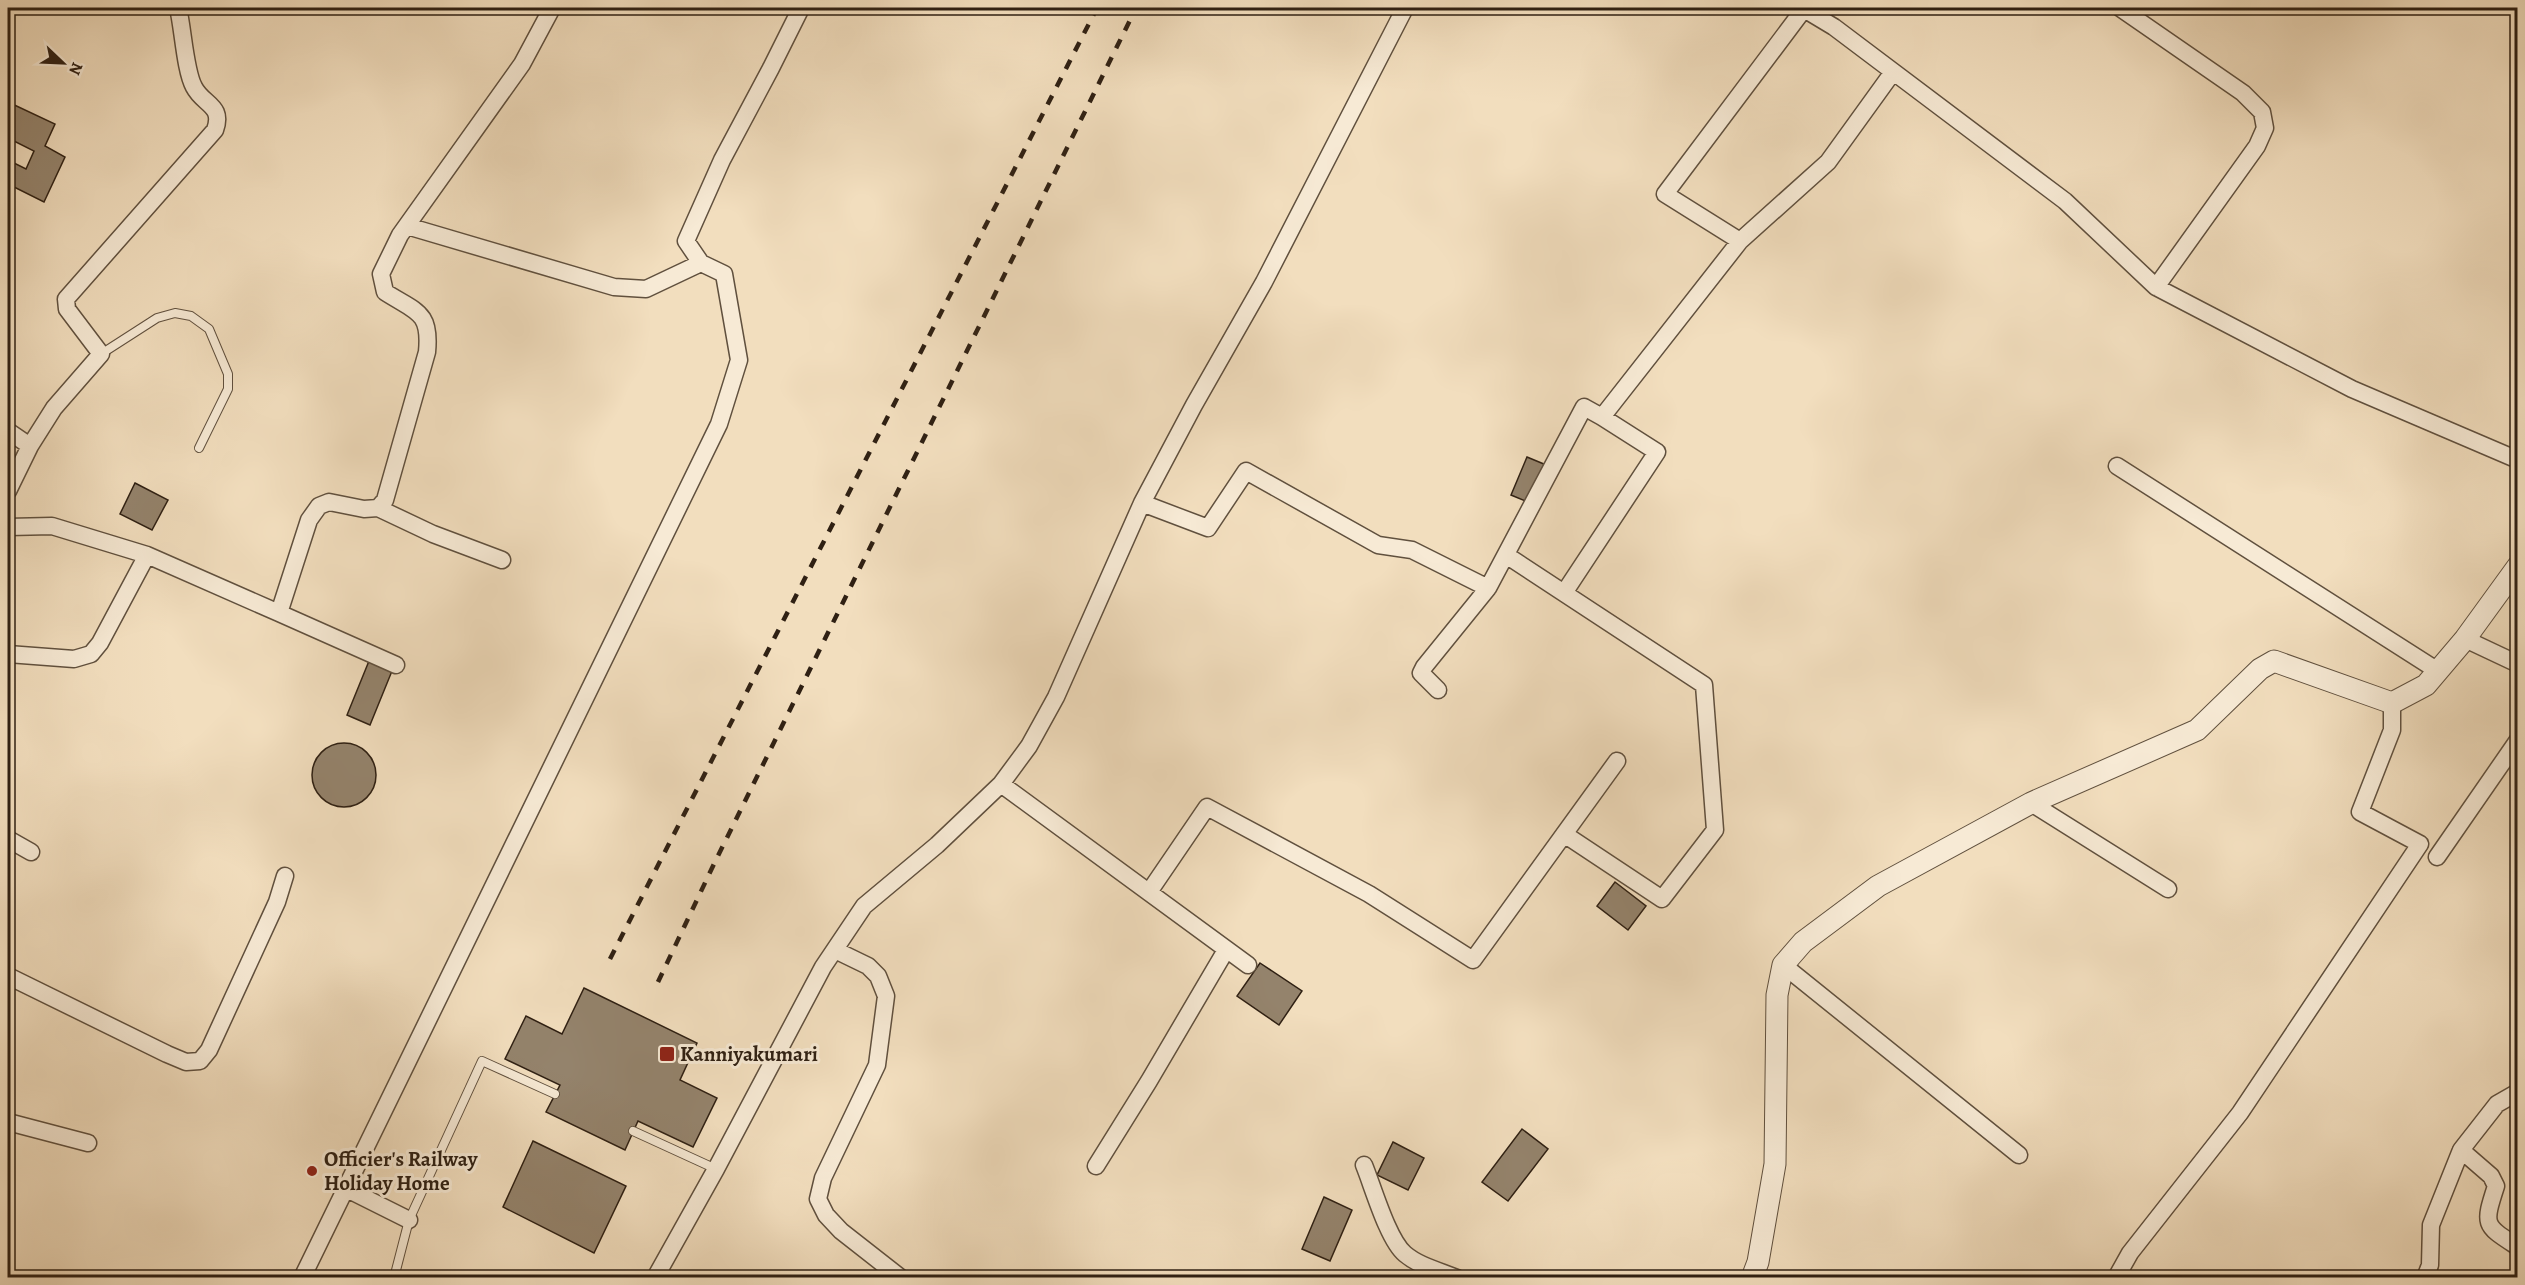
<svg xmlns="http://www.w3.org/2000/svg" width="2525" height="1285" viewBox="0 0 2525 1285" font-family="Alegreya,serif">
<style>
.building{fill:#94836c;stroke:#2f2013;stroke-width:1.5}
.lines{fill:none;stroke-linecap:round;stroke-linejoin:round}
.service-casing{stroke:#60503e;stroke-width:10}
.minor-casing{stroke:#60503e;stroke-width:19}
.tertiary-casing{stroke:#60503e;stroke-width:23}
.service{stroke:#f7ead5;stroke-width:8}
.minor{stroke:#f7ead5;stroke-width:16}
.tertiary{stroke:#f7ead5;stroke-width:21}
.rail{stroke:#2f2013;stroke-width:4.5;stroke-dasharray:10 10;stroke-linecap:butt}
.poi-dot{fill:#8f2418;stroke:#f7ead5;stroke-width:2}
.labels{text-anchor:middle;dominant-baseline:central;stroke-width:6;stroke-linejoin:round;paint-order:stroke}
.poi-label{font-size:21px;font-weight:bold;fill:#2f2013;stroke:#f7ead5;text-anchor:start}
</style>
<rect width="100%" height="100%" fill="#f2debe"/>
<filter id="stains"><feTurbulence type="fractalNoise" baseFrequency=".00333" numOctaves="4"/><feColorMatrix values="0 0 0 0 .2 0 0 0 0 .09 0 0 0 0 .02 0 0 0 .5 -.17"/></filter>
<radialGradient id="worn" r=".72"><stop offset=".6" stop-color="#630" stop-opacity="0"/><stop offset="1" stop-color="#630" stop-opacity=".3"/></radialGradient>
<path class="building" d="M8,102l47,22 -10,22 20,11 -21,45 -36,-18v-24l18,9 8,-18 -26,-13z
M1527,457l24,10 -16,38 -24,-10z
M135,483l33,17 -16,30 -32,-16z
M369,661l23,10 -22,54 -23,-10z
M312 775a32 32 0 1 1 64 0a32 32 0 1 1-64 0Z
M1615,882l31,24 -18,24 -31,-24z
M1260,963l42,28 -23,34 -42,-29z
M584,988l113,55 -17,37 37,18 -24,49 -55,-26 -13,29 -79,-38 14,-27 -55,-26 21,-43 36,18z
M1522,1129l26,20 -40,52 -26,-19z
M533,1141l93,45 -32,67 -91,-46z
M1393,1142l31,16 -16,32 -31,-15z
M1324,1197l28,13 -22,51 -28,-12z"/>
<g class="lines">
<defs>
<path id="service" d="M101,354l56,-36 18,-5 16,3 18,13 19,45v15l-29,59
M633,1131l83,38
M394,1278l15,-58 73,-159 73,33"/>
<path id="minor" d="M2120,8l123,85 19,19 3,16 -8,18 -101,141
M407,226l207,61 32,2 55,-26
M1740,241l88,-79 65,-90
M8,431l22,15
M2117,466l321,205
M8,491l22,-45 24,-38 47,-54 -34,-45 -1,-10 149,-169c9,-25 -12,-25 -21,-43 -9,-16 -11,-59 -16,-79
M1142,503l66,25 38,-57 132,74 34,5 76,38 96,-181 18,10 138,-176 -75,-47 139,-185 30,18 231,174 91,86 196,102 166,71
M378,508l55,26 69,26
M8,527l44,-1 95,29 132,58 30,-93 10,-14 10,-4 35,7 14,-1 7,-8 42,-148c4,-41 -11,-40 -42,-60l-4,-18 19,-39 122,-171 30,-56
M1506,555l198,130 11,145 -53,69 -98,-65
M1564,593l93,-141 -55,-35
M279,613l117,52
M2465,639l53,25
M8,654l66,5 17,-5 9,-11 47,-88
M1438,690l-17,-17 3,-6 64,-79
M1001,784l247,181
M2031,803l137,86
M8,839l23,13
M2437,857l81,-117
M1149,892l58,-85 162,87 104,66 144,-199
M835,950l33,16 10,10 8,20 -9,69 -54,113 -5,21 8,16 15,16 60,47
M1783,965l236,190
M8,976l159,78 19,8 14,-1 9,-11 68,-148 8,-26
M2518,1092l-21,12 -36,46 30,26 5,10c-13,40 -12,39 22,61
M8,1122l80,21
M1364,1165c9,22 24,75 41,89 14,12 35,17 52,24
M1096,1166l53,-85 77,-131
M345,1188l64,32
M302,1278l417,-854 20,-64 -15,-86 -23,-11 -15,-22 36,-81 49,-92 30,-60
M655,1278l61,-109 107,-202 41,-61 73,-61 64,-61 28,-38 27,-49 86,-194 52,-98 70,-123 141,-274
M2116,1278l14,-25 110,-140 180,-269 -60,-32 32,-82v-27
M2425,1278l5,-13 1,-40 30,-75"/>
<path id="tertiary" d="M1752,1278l6,-16 17,-98 2,-169 6,-30 20,-23 75,-56 153,-83 166,-73 63,-61 14,-8 118,42 34,-18 39,-46 53,-73"/>
</defs>
<use href="#service" class="service-casing"/>
<use href="#minor" class="minor-casing"/>
<use href="#tertiary" class="tertiary-casing"/>
<use href="#service" class="service"/>
<use href="#minor" class="minor"/>
<use href="#tertiary" class="tertiary"/>
<path class="rail" d="M610,959l487,-951
M658,982l55,-116 423,-858"/>
</g>
<g class="poi-dot">
<rect x="659" y="1046" width="16" height="16" rx="3"/>
<circle cx="312" cy="1171" r="6"/>
</g>
<g class="labels">
<g class="poi-label">
<text x="680" y="1054">Kanniyakumari</text>
<text x="324" y="1159">Officier's Railway<tspan x="324" dy="24">Holiday Home</tspan></text>
</g>
</g>
<rect width="2525" height="1285" fill="none" stroke="#f2debe" stroke-width="30"/>
<rect x="9" y="9" width="2507" height="1267" fill="none" stroke="#2f2013" stroke-width="3"/>
<rect x="15" y="15" width="2495" height="1255" fill="none" stroke="#2f2013" stroke-width="1.5"/>
<g transform="translate(63 63) rotate(113)" stroke="#f7ead5" stroke-width="4.5" paint-order="stroke">
<path d="M0-4.5L10 22L0 15L-10 22Z" fill="#2f2013"/>
<text y="-9" font-size="16" font-weight="bold" text-anchor="middle" fill="#2f2013">N</text>
</g>
<rect width="100%" height="100%" filter="url(#stains)"/>
<rect width="100%" height="100%" fill="url(#worn)"/>
</svg>
